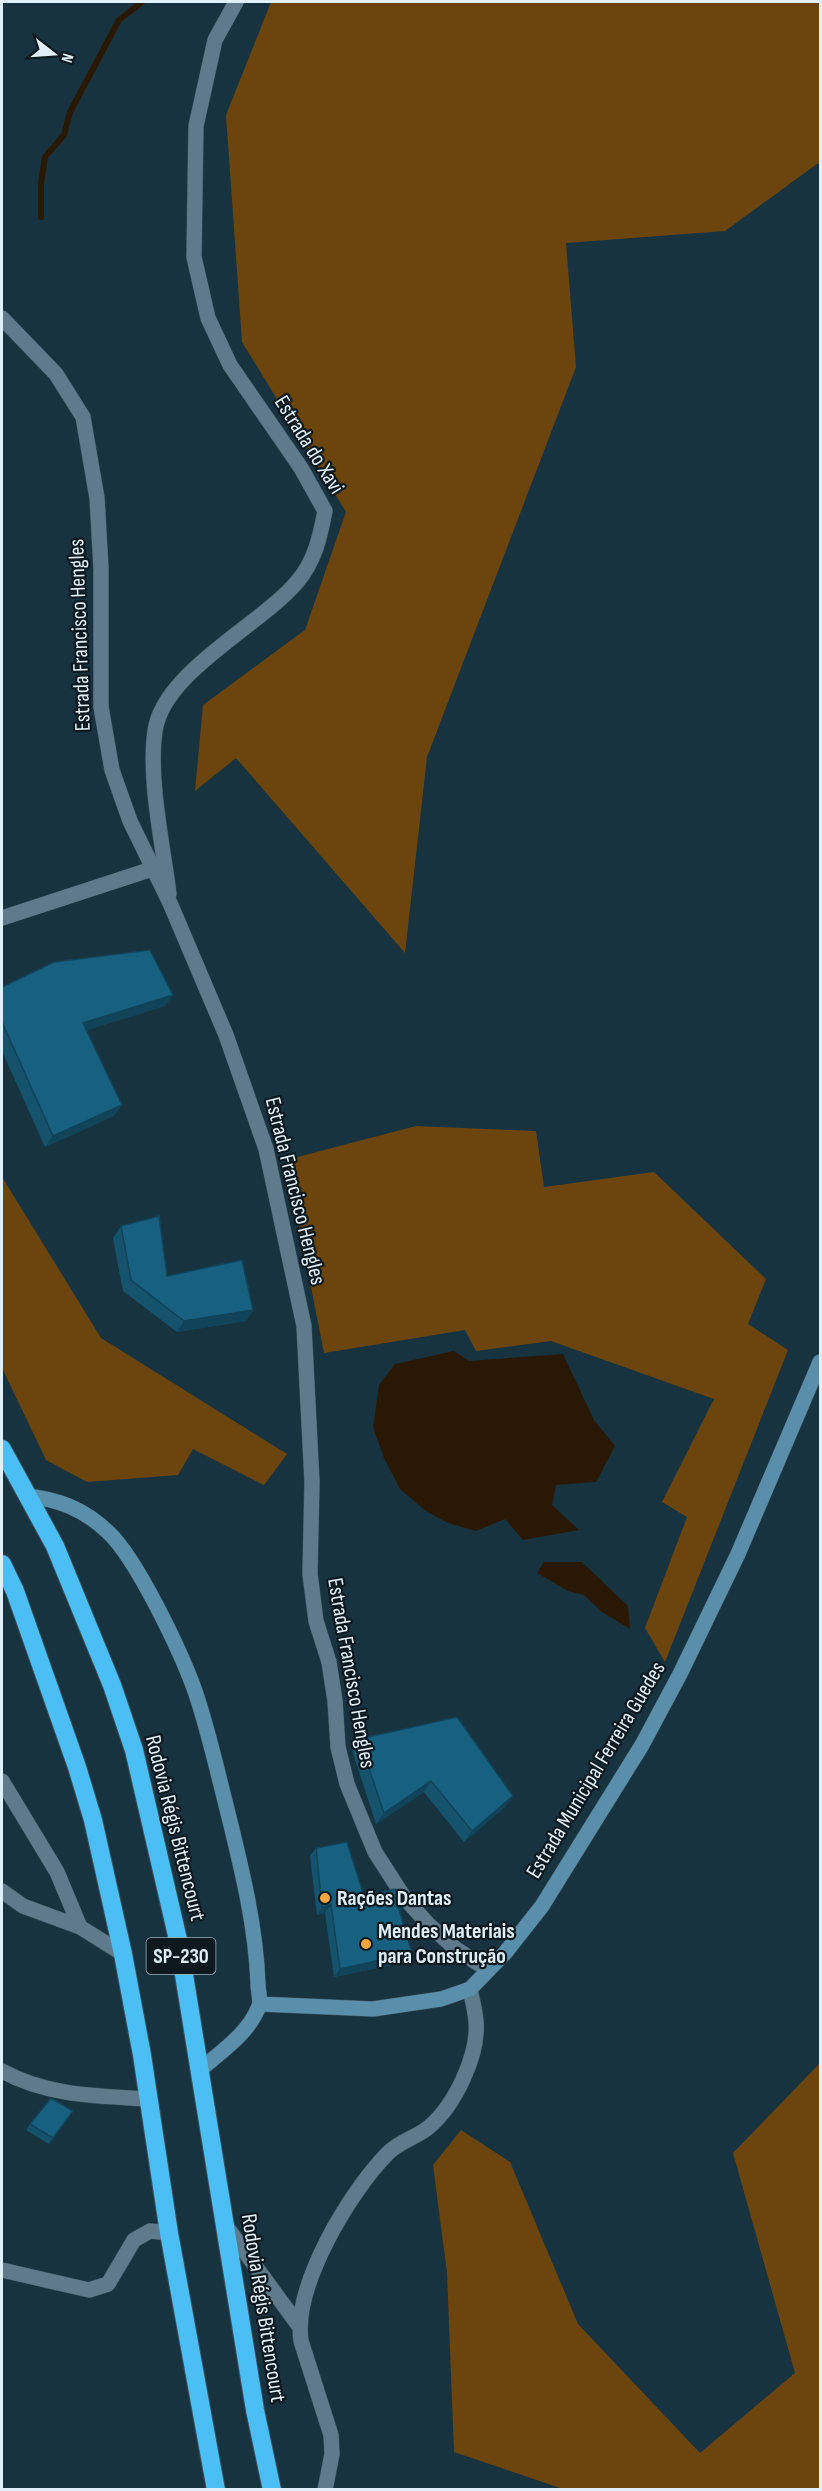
<svg xmlns="http://www.w3.org/2000/svg" width="822" height="2491" viewBox="0 0 822 2491" font-family="'Sofia Sans Condensed',sans-serif">
<style>
.green{fill:#6b450d}
.water{fill:#291904}
.lines{fill:none;stroke-linecap:round;stroke-linejoin:round}
.stream{stroke:#291904;stroke-width:6}
.street-casing{stroke:#3b515d;stroke-width:16}
.secondary-casing{stroke:#3b515d;stroke-width:16}
.highway-casing{stroke:#3b515d;stroke-width:20}
.street{stroke:#5f7b8b;stroke-width:15}
.secondary{stroke:#598faa;stroke-width:15}
.highway{stroke:#4bbef3;stroke-width:18}
.wall{fill:#15536d}
.shaded-wall{fill:#114359}
.building{fill:#18607f;stroke:#114359;stroke-width:1.5}
.poi-dot{fill:#f1a640;stroke:#0e191f;stroke-width:2}
.labels{text-anchor:middle;dominant-baseline:central;stroke-width:4.5;stroke-linejoin:round;paint-order:stroke}
.shield{fill:#0e191f;stroke:#a1afb7;stroke-width:1.5}
.shield-label{font-size:21px;font-weight:bold;fill:#e0eff8}
.street-label{font-size:22px;fill:#e0eff8;stroke:#0e191f}
.poi-label{font-size:22px;font-weight:bold;fill:#e0eff8;stroke:#0e191f;text-anchor:start}
</style>
<rect width="100%" height="100%" fill="#183340"/>
<path class="green" d="M271,2h549v162h-3l-92,67 -159,12 10,124 -149,390 -22,196 -169,-195 -41,33 8,-86 102,-75 41,-118 -104,-170 -16,-227z
M416,1126l120,5 8,56 110,-15 112,107 -18,45 40,26 -123,312 -20,-34 42,-111 -25,-15 52,-103 -163,-58 -75,10 -11,-21 -141,23 -38,-193z
M2,1177l99,161 186,116 -23,31 -71,-36 -15,26 -91,7 -41,-22 -44,-92z
M820,2063v426h-257l-109,-37 -7,-179 -14,-108 28,-35 49,32 68,162 122,129 95,-80 -62,-220z"/>
<path class="water" d="M454,1351l15,10 94,-7 31,66 21,26 -19,36 -40,3 -4,20 27,25 -56,10 -18,-21 -29,12 -28,-8 -22,-12 -26,-22 -16,-31 -11,-31 6,-42 16,-21z
M544,1562h38l46,44 2,23 -28,-17 -18,-17 -16,-4 -31,-18z"/>
<g class="lines">
<path class="stream" d="M41,217v-34l4,-26 19,-22 6,-23 49,-92 23,-18"/>
<defs>
<path id="street" d="M2,318l54,56 27,43 14,81 4,70v139l11,63 18,51 40,82 56,132 40,114 38,177 8,156 -2,92 6,47 13,41 6,39 3,46 9,37 28,68 29,45 24,27 28,25 32,21
M169,894c-6,-49 -21,-115 -14,-163 8,-59 106,-106 142,-149 18,-21 23,-45 28,-71l-24,-43 -71,-103 -22,-47 -14,-61 2,-131 19,-86 21,-38
M2,918l150,-49
M2,1781l55,91 23,55
M2,1891l21,15 57,21 43,27
M2,2071c46,25 95,25 147,28
M226,2226l73,100
M2,2270l87,20 19,-6 26,-44 16,-9 19,2
M325,2490l7,-36 -1,-19 -30,-94c-8,-55 48,-148 86,-187 12,-13 29,-16 42,-27 26,-22 50,-72 47,-106 -1,-11 -4,-22 -6,-32"/>
<path id="secondary" d="M26,1496c32,3 58,13 82,36 29,27 73,120 87,159 13,38 22,79 32,118 14,57 29,116 31,175 0,7 3,16 1,22 -10,27 -37,45 -58,63
M260,2004l113,5 68,-10 29,-10 35,-36 37,-47 100,-161 38,-71 58,-120 82,-192"/>
<path id="highway" d="M2,1449l53,97 57,139 22,65 45,194 76,466 17,80
M2,1564l13,27 62,176 16,53 30,134 19,101 27,178 47,257"/>
</defs>
<use href="#street" class="street-casing"/>
<use href="#secondary" class="secondary-casing"/>
<use href="#highway" class="highway-casing"/>
<use href="#street" class="street"/>
<use href="#secondary" class="secondary"/>
<use href="#highway" class="highway"/>
</g>
<path class="wall" d="M2,987l163,19 -78,24 27,86 -69,31 -43,-96z
M121,1226l46,50 86,34 -7,11 -69,11 -54,-41 -10,-53z
M359,1739l146,68 -41,35 -40,-50 -48,32 -24,-74z
M316,1848l48,48 36,16 6,50 -72,15 -9,-64 -8,2 -7,-59z
M73,2111l-24,33 -23,-14 4,-6z"/>
<path class="shaded-wall" d="M173,995l-8,11 -90,28 8,-11z
M122,1105l-8,11 -69,31 8,-11z
M253,1310l-7,11 -69,11 7,-11z
M431,1781l-7,11 -48,32 8,-11z
M513,1796l-8,11 -41,35 8,-11z
M406,1904l-6,8 -2,-6z
M331,1905l-6,8 -8,2 5,-8z
M412,1953l-6,9 -72,15 6,-8z"/>
<path class="building" d="M150,950l23,45 -90,28 39,82 -69,31 -51,-114v-35l52,-25z
M159,1216l8,60 75,-16 11,50 -69,11 -53,-41 -10,-54z
M457,1717l56,79 -41,35 -41,-50 -47,32 -25,-74z
M347,1842l17,54 31,-7 11,15 -8,2 14,47 -72,16 -9,-64 -9,2 -6,-59z
M51,2098l22,13 -20,27 -23,-14z"/>
<g class="poi-dot">
<circle cx="325" cy="1898" r="6"/>
<circle cx="366" cy="1944" r="6"/>
</g>
<g class="labels">
<rect class="shield" x="146.5" y="1938" width="69" height="36" rx="4.5"/>
<g class="shield-label">
<text x="181" y="1956">SP-230</text>
</g>
<g class="street-label">
<text transform="translate(309 445) rotate(58)">Estrada do Xavi</text>
<text transform="translate(80 635) rotate(-92)">Estrada Francisco Hengles</text>
<text transform="translate(295 1191) rotate(76)">Estrada Francisco Hengles</text>
<text transform="translate(351 1673) rotate(80)">Estrada Francisco Hengles</text>
<text transform="translate(596 1770) rotate(-59)">Estrada Municipal Ferreira Guedes</text>
<text transform="translate(175 1828) rotate(76)">Rodovia Régis Bittencourt</text>
<text transform="translate(263 2308) rotate(81)">Rodovia Régis Bittencourt</text>
</g>
<g class="poi-label">
<text x="337" y="1898">Rações Dantas</text>
<text x="378" y="1931">Mendes Materiais<tspan x="378" dy="25">para Construção</tspan></text>
</g>
</g>
<rect width="822" height="2491" fill="none" stroke="#e0eff8" stroke-width="6"/>
<g transform="translate(54 54) rotate(107)" stroke="#0e191f" stroke-width="4.5" paint-order="stroke">
<path d="M0-4.5L10 22L0 15L-10 22Z" fill="#e0eff8"/>
<text y="-9" font-size="16" font-weight="bold" text-anchor="middle" fill="#e0eff8">N</text>
</g>
</svg>
